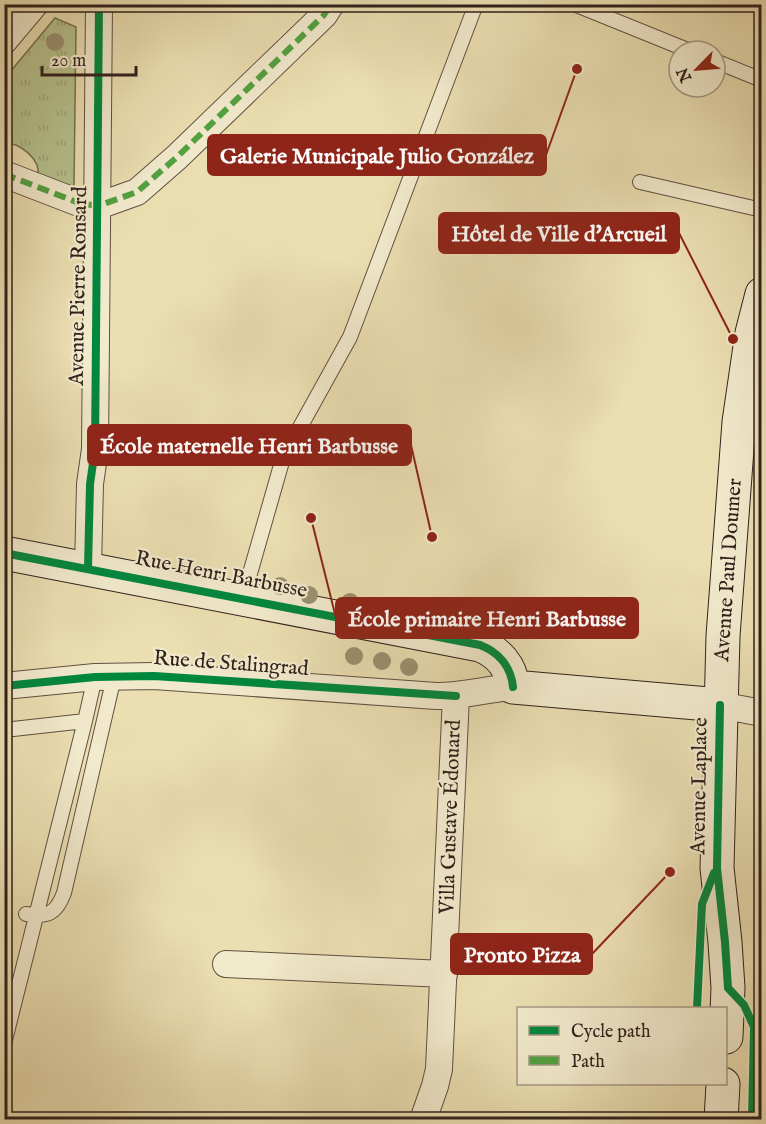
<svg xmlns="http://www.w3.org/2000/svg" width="766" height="1124" viewBox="0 0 766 1124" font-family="'IM FELL English',serif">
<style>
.park{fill:url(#park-tufts);stroke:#747254;stroke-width:1.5}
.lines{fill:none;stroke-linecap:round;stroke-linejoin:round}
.lane-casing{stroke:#605042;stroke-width:16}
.street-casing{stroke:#605042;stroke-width:28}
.secondary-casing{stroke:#31211c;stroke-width:35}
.lane{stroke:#f2eacd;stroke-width:14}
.street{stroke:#f2eacd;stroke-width:26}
.secondary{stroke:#f2eacd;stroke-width:33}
.quiet{stroke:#52a241;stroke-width:6;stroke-dasharray:12 6;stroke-linecap:butt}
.cycleway-casing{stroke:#f2eacd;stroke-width:11}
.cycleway{stroke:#00873e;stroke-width:8}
.tree{fill:#9b9172}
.labels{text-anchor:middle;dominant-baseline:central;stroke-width:4.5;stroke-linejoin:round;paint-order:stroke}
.street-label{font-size:21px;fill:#31211c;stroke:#f2eacd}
.leader{fill:none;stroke:#8f2418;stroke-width:2}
.callout-dot{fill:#8f2418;stroke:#f2eacd;stroke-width:2}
.callout{fill:#8f2418;stroke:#8f2418;stroke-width:2}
.callout-label{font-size:22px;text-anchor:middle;font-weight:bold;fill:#fff}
</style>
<defs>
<pattern id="park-tufts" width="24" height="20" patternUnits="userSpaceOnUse" patternTransform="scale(1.5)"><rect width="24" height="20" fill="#b6c28d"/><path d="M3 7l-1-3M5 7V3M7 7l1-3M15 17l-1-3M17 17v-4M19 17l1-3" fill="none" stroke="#9da679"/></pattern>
</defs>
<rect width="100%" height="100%" fill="#ebdfb2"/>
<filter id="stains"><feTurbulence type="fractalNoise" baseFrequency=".00333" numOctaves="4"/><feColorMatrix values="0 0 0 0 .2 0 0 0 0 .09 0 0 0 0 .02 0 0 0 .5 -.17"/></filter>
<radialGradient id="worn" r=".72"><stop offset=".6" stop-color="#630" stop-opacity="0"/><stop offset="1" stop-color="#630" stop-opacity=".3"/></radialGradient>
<path class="park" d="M55,18l21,9 -2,158 -5,3 -31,-12c3,-17 -18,-33 -33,-33v-65z"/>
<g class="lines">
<defs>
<path id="lane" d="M529,4h1
M574,4l116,47
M715,61l47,19
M640,182l122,28
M243,598l40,-140 67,-121 126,-333
M4,730l81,-9 10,-44
M26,914c22,3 30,0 38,-21l50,-216
M4,1044l81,-323"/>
<path id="street" d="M4,41l31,-37
M4,174l75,29 19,3 39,-14 40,-35 147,-142 7,-11
M88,568l2,-84 5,-35 4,-445
M4,686l91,-9 59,-1 282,20c27,0 51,-7 77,-9
M720,705l42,8
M226,964l218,10
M423,1120l12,-34 4,-17 17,-373"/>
<path id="secondary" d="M4,553l476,92c18,7 31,21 33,42l207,18
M726,1037l2,-49 -3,-46 -8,-74 6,-232 16,-214 13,-89 10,-39
M721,1120l2,-36"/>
</defs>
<use href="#lane" class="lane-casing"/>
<use href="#street" class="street-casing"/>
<use href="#secondary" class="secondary-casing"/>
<use href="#lane" class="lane"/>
<use href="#street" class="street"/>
<use href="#secondary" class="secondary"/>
<path class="quiet" d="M4,174l75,29 19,3 39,-14 40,-35 147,-142 7,-11
M758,711l1,-18 3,-2"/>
<defs>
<path id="cycleway" d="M4,553l476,92c18,7 31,21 33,42
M88,568l2,-84 5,-35 4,-445
M4,686l91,-9 59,-1 302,20
M720,705l-3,163 8,74 3,46 16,17 10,22 -2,93
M697,1008l5,-104 12,-31"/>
</defs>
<use href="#cycleway" class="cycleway-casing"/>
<use href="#cycleway" class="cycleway"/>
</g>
<g class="tree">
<circle cx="55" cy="42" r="9"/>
<circle cx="280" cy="586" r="9"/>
<circle cx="309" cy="595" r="9"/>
<circle cx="350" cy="602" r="9"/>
<circle cx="354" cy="656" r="9"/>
<circle cx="382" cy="661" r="9"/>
<circle cx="409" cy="667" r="9"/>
</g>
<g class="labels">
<g class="street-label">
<text transform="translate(79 286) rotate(-89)">Avenue Pierre Ronsard</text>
<text transform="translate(729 570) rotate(-86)">Avenue Paul Doumer</text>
<text transform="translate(221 575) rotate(11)">Rue Henri Barbusse</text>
<text transform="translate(231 664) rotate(4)">Rue de Stalingrad</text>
<text transform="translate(700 786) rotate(-89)">Avenue Laplace</text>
<text transform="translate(451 817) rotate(-88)">Villa Gustave Édouard</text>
</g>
</g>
<path class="leader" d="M577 69L546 155M733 339L679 233M432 537L411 445M311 518L336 618M670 872L592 954"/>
<g class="callout-dot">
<circle cx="577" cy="69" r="6"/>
<circle cx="733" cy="339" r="6"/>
<circle cx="432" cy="537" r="6"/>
<circle cx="311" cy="518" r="6"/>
<circle cx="670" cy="872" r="6"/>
</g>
<g class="callout">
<rect x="208" y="135" width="338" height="40" rx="6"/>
<rect x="439" y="213" width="240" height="40" rx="6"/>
<rect x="88" y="425" width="323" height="40" rx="6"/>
<rect x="336" y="598" width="302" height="40" rx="6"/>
<rect x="451" y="934" width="141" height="40" rx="6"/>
</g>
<g class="callout-label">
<text x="377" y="163">Galerie Municipale Julio González</text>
<text x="559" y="241">Hôtel de Ville d'Arcueil</text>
<text x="249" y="453">École maternelle Henri Barbusse</text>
<text x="487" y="626">École primaire Henri Barbusse</text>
<text x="522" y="962">Pronto Pizza</text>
</g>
<rect width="766" height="1124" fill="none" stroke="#ebdfb2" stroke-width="24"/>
<rect x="6" y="6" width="754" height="1112" fill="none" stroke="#31211c" stroke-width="3"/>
<rect x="12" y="12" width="742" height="1100" fill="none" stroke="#31211c" stroke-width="1.5"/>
<rect x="517" y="1007" width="210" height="78" fill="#f2eacd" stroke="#a59a86" stroke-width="1.5"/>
<rect x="529" y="1026" width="30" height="9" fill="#00873e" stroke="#a59a86" stroke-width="1.5"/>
<text x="571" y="1037" font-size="18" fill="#31211c">Cycle path</text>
<rect x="529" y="1056" width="30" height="9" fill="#52a241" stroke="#a59a86" stroke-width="1.5"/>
<text x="571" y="1067" font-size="18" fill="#31211c">Path</text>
<g transform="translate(697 69) rotate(245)"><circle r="28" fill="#f2eacd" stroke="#a59a86" stroke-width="1.5"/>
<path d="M0-4.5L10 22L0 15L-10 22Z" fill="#8f2418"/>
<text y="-9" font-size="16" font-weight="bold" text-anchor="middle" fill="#31211c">N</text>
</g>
<path d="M42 66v9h94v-9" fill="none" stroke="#31211c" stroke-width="3"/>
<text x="51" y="66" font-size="18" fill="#31211c" stroke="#f2eacd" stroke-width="4.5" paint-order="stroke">20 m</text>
<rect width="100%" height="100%" filter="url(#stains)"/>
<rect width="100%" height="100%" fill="url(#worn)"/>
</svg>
